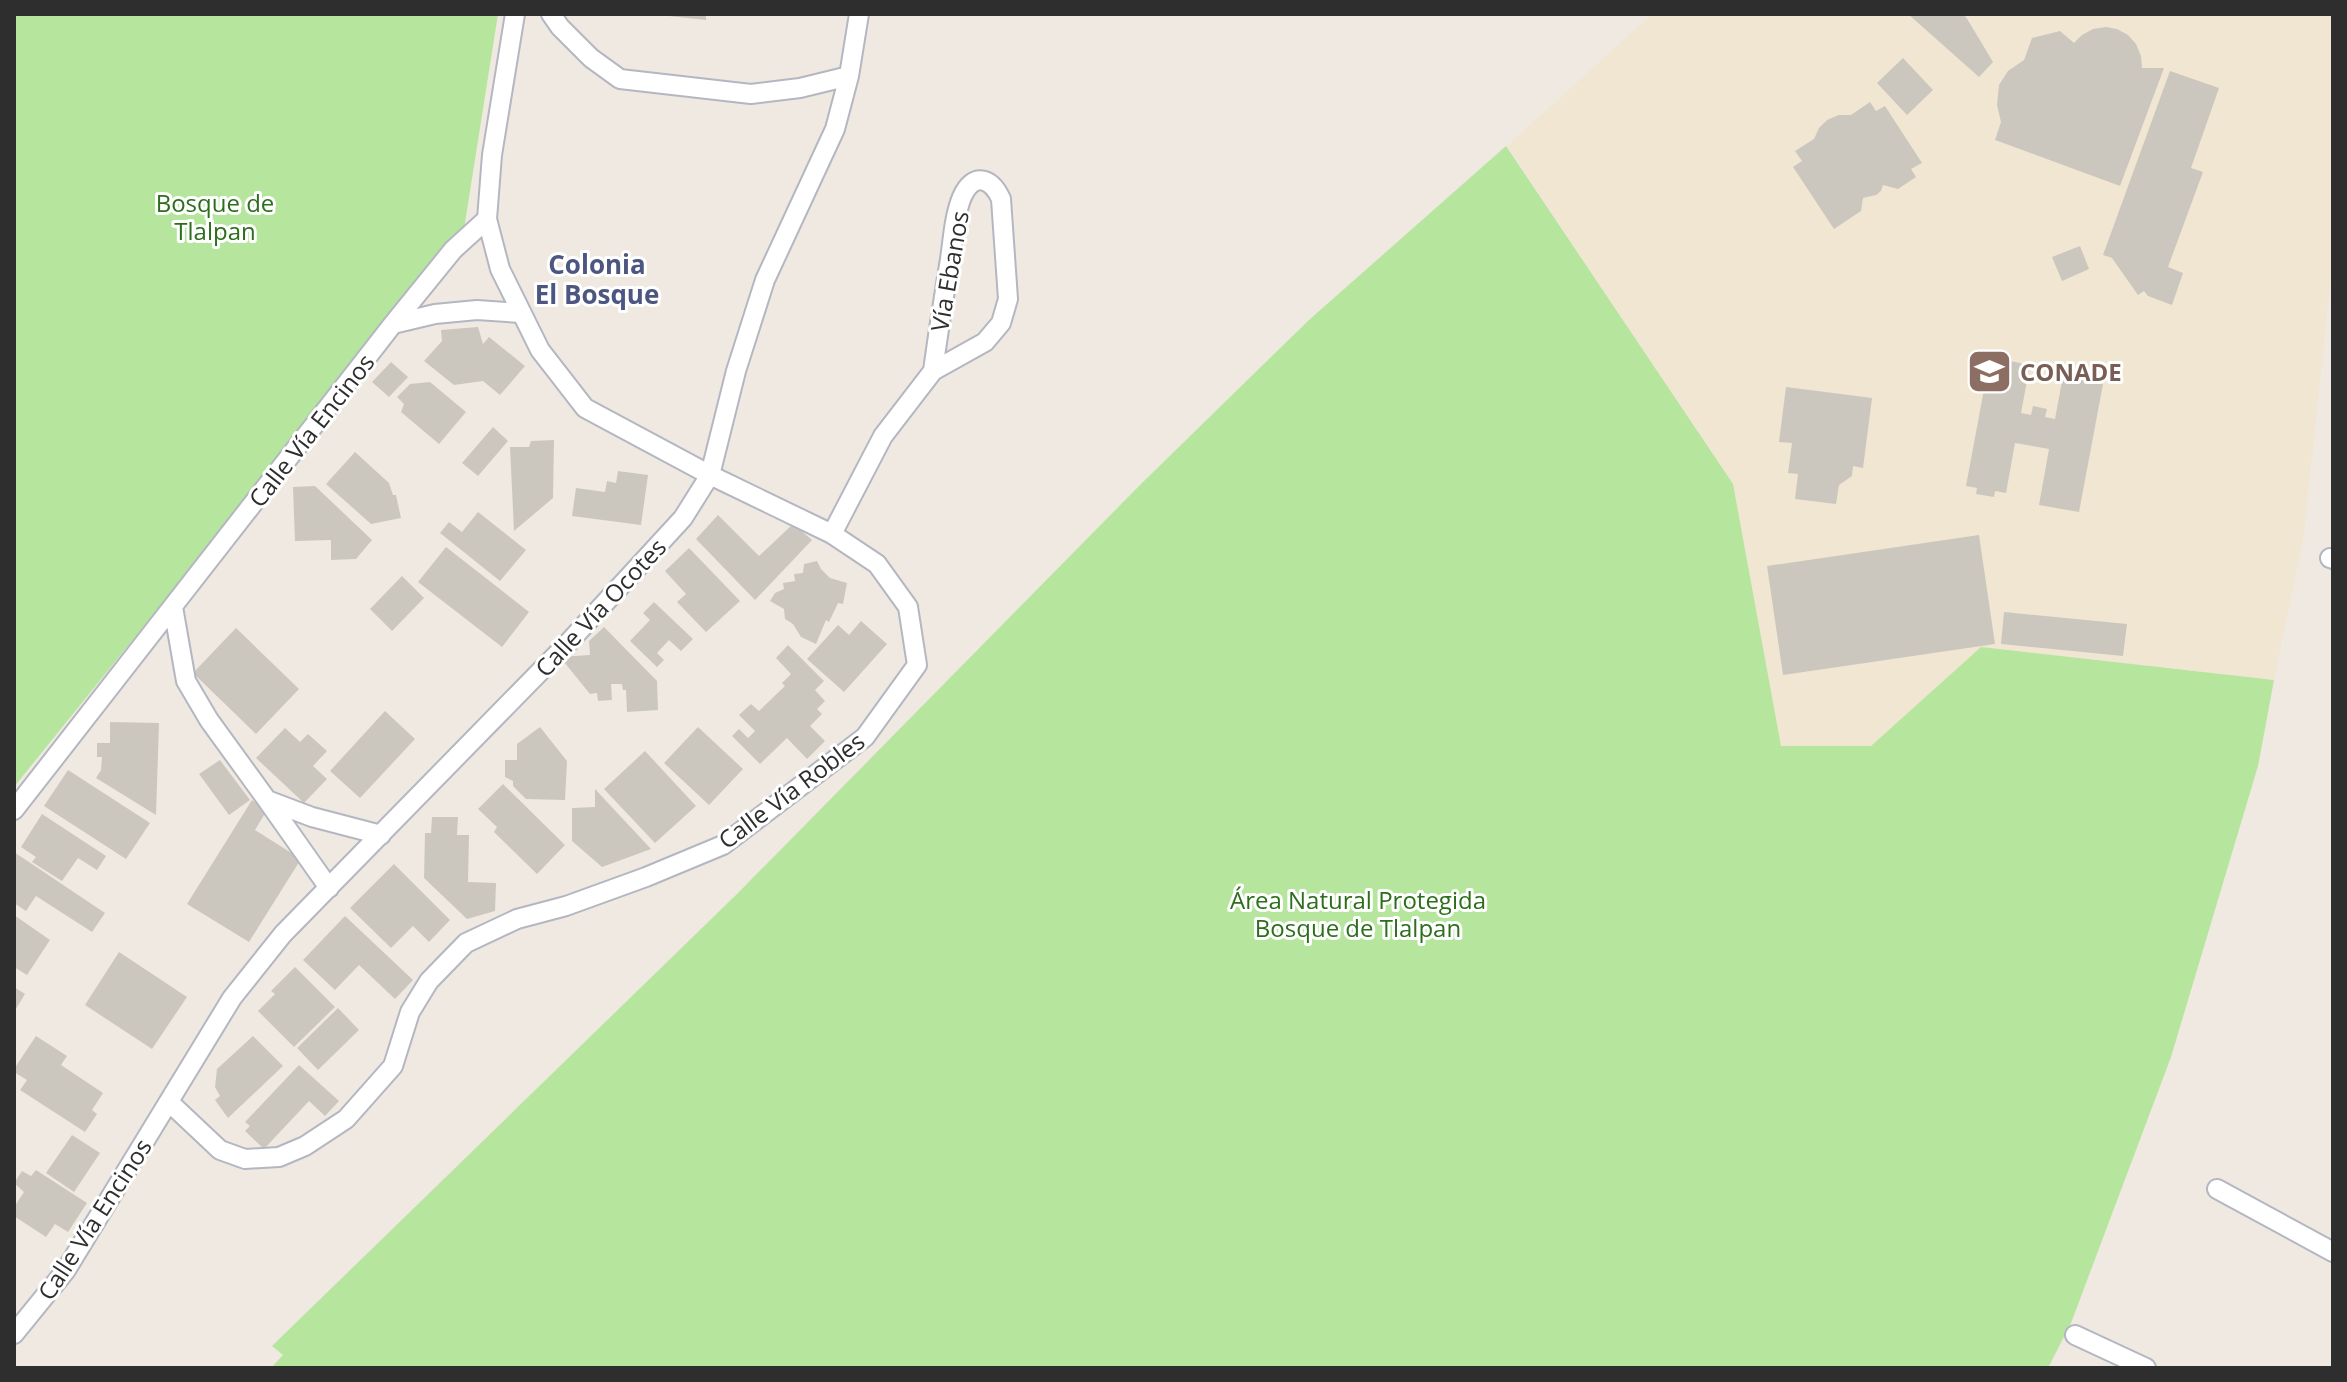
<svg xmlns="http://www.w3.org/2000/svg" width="2347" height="1382" viewBox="0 0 2347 1382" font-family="'Open Sans',sans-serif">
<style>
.education{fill:#f0e6d1}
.green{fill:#b6e59e}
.building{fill:#cbc7bf}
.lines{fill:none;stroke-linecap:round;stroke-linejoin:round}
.street-casing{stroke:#b4b7c1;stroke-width:22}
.street{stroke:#fff;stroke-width:18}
.labels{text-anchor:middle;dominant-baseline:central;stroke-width:6;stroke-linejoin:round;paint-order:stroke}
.park-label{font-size:24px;fill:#2c6e1b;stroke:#fff}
.street-label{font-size:24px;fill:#2e2e2e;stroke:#fff}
.education-label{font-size:24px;font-weight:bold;fill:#785e54;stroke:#fff;text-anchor:start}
.neighbourhood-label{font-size:26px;font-weight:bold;fill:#4d5680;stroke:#fff}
</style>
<rect width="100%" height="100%" fill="#efe9e1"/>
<path class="education" d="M1652,14h681v243l-29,277 -30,146 -293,-33 -110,99h-90l-48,-262 -226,-338z"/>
<path class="green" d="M14,14h484l-34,215 -450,558z
M1506,146l227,338 48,262h90l110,-99 293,33 -16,86 -87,291 -100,266 -23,45h-1777l12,-13 -11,-9 466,-453 402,-408 169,-165z"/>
<path class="building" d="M669,14h37v6l-37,-4z
M1908,14h53l5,3 27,45 -14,15z
M2106,27l11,2 11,6 8,9 5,12 1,12h22l-44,118 -125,-46 6,-18 -4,-17 2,-20 9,-14 16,-11 8,-22 28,-7 14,12 8,-8 11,-6z
M1903,58l30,32 -26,25 -30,-32z
M2170,71l49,17 -28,80 12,4 -35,95 15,6 -11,32 -24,-9 -4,-5 -6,4 -26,-37 -9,-3z
M1870,102l6,9 9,-5 37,57 -11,6 5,8 -18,12 -15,-4 -2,6 -5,4 -13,3 -2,13 -27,18 -41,-62 9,-6 -7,-10 19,-12 5,-11 8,-8 12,-5h12z
M2080,246l9,23 -27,12 -10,-24z
M478,327l5,17 6,-7 36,29 -25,29 -17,-14 -29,4 -30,-24 18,-20 -1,-11z
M1990,357l40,8 -9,48 10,2 2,-9 14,3 -2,8 10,2 8,-43 11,2 1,-6 18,4 -1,6 11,2 -24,128 -40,-7 10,-56 -34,-6 -9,50 -11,-2 -1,6 -18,-3 1,-6 -11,-2z
M391,362l17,15 -19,20 -17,-15z
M430,382l36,30 -27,32 -38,-32 3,-8 -7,-7 13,-13z
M1786,387l86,11 -9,70 -10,-2 -1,10 -13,9 -3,19 -41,-5 3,-25 -10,-1 4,-30 -13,-1z
M493,427l15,14 -30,35 -16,-13z
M554,440l-1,58 -39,33 -4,-84h19l2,-6z
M355,452l34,31 4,12h3l5,23 -30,6 -45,-40z
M618,471l30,4 -7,50 -69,-9 4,-28 29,4 2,-11 9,2z
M315,486l57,54 -16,19 -25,1v-20l-36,1 -2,-54z
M478,512l48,38 -26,31 -60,-48 9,-11 13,10z
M718,515l41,41 34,-32 19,16 -57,60 -59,-61z
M1979,535l16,109 -212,31 -16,-109z
M446,547l83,65 -27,35 -84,-65z
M689,548l51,53 -34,31 -29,-30 9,-8 -21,-23z
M817,561l4,8 9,9 17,5 -4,21 -5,-1 -9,19 -3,-2 -10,24 -15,-7 -8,-13 -8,-5 -1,-10 -14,-8 5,-8 9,-4 -1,-6 12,-2 -1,-7 9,-1 1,-9z
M402,576l22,22 -32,33 -22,-22z
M654,602l39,37 -12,12 -12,-11 -12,13 7,7 -7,7 -27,-26 20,-21 -7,-7z
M2004,612l123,12 -4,32 -122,-12z
M861,621l26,23 -43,48 -37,-33 31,-34 11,10z
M604,627l53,54 1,29 -31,2 -1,-22h-3l-1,-6h-11l1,16 -14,1 -1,-8 -7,1 -30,-37 30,-2 -1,-14z
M236,628l63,61 -43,45 -63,-61z
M788,645l36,36 -9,9 10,11 -8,8 5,5 -12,12 15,15 -18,18 -20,-21 -27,26 -28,-28 7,-7 9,9 7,-7 -16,-16 12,-11 8,7 26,-25 -3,-3 9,-9 -15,-16z
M385,711l30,28 -55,59 -30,-27z
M110,722l49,1 -3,92 -60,-37 5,-8 1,-13h-5v-14h13z
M540,727l27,34 -2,39 -39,-1 -13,-13v-5l-8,-4v-17h12v-16z
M698,727l45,42 -34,36 -45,-42z
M285,728l15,14 8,-8 19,17 -14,15 14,13 -23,24 -48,-45z
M645,751l51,55 -41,37 -51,-54z
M220,760l30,40 -21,15 -30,-41z
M68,770l82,53 -24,36 -82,-53z
M503,784l62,61 -28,29 -43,-42 3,-5 -19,-18z
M595,789l56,60 -49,18 -30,-26v-33l23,-1z
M252,800l15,10 -12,20 46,29 -52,83 -62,-38z
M42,814l64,42 -9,14 -19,-12 -16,23 -30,-19 4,-5 -15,-10z
M432,817h26l-1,18h12l-1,47 28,1 -1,28 -28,8 -43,-41 1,-45h6z
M14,852l91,61 -13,19 -56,-36 -10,15 -12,-8z
M394,864l56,56 -21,22 -16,-16 -22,22 -41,-40z
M14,915l36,25 -23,35 -13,-8z
M345,916l68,64 -18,19 -36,-34 -24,25 -32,-30z
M119,952l68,45 -35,52 -67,-44z
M295,967l40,40 -41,40 -36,-36 17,-17 -4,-3z
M14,987l11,7 -11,18z
M338,1008l21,22 -41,40 -21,-22z
M36,1036l31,20 -6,9 42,28 -11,17 5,4 -12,18 -65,-42 7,-10 -13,-8v-3z
M253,1036l30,30 -55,52 -13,-18 5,-4 -5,-9 2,-18z
M299,1065l40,36 -14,15 -16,-15 -45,48 -19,-18 5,-5 -5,-4z
M72,1135l28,18 -26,39 -28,-19z
M36,1170l51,33 -19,29 -13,-8 -9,13 -32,-21v-9l10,-15 -10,-9 8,-12 9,5z"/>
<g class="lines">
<defs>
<path id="street" d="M551,14l9,13 31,31 29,21 131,15 49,-6 49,-12
M393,324l42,-10 42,-4 44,3
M832,534l51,-98 50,-65 52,-29 16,-19 7,-24 -7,-100c-10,-22 -28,-27 -39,-2 -8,19 -9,42 -12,62 -6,37 -12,75 -17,112
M2330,558l3,1
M173,607l13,74 23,39 58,80 45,17 69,18
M267,800l62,88
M14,810l379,-486 60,-74 34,-31 5,-64 23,-141
M169,1102l51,48 25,9 34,-2 26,-11 41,-27 47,-53 17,-54 19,-31 37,-38 51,-24 49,-13 80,-29 77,-32 142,-108 52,-72 -9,-58 -31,-43 -45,-30 -122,-59 -125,-67 -45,-58 -40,-81 -13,-50
M2217,1189l116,63
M14,1334l52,-64 166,-272 51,-64 285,-291 115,-125 27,-43 26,-104 29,-91 70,-151 14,-53 10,-62
M2075,1335l71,33"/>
</defs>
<use href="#street" class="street-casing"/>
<use href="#street" class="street"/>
</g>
<defs>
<symbol id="school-square" viewBox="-11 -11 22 22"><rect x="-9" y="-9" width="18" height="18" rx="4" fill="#8d6e63" stroke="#fff"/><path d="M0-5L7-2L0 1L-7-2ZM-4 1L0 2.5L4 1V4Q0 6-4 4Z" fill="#fff"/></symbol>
</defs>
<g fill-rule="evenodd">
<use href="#school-square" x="1964" y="346" width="51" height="51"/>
</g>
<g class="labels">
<g class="park-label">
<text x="215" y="202">Bosque de<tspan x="215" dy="28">Tlalpan</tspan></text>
<text x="1358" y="899">Área Natural Protegida<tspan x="1358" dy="28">Bosque de Tlalpan</tspan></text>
</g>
<g class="street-label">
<text transform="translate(949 271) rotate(-80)">Vía Ebanos</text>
<text transform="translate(311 430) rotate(-52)">Calle Vía Encinos</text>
<text transform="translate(600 607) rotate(-47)">Calle Vía Ocotes</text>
<text transform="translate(791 790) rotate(-37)">Calle Vía Robles</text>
<text transform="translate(94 1219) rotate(-57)">Calle Vía Encinos</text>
</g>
<g class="education-label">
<text x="2020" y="371">CONADE</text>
</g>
<g class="neighbourhood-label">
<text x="597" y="264">Colonia<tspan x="597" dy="30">El Bosque</tspan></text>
</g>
</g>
<rect width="2347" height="1382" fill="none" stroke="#2e2e2e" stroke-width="32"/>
</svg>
